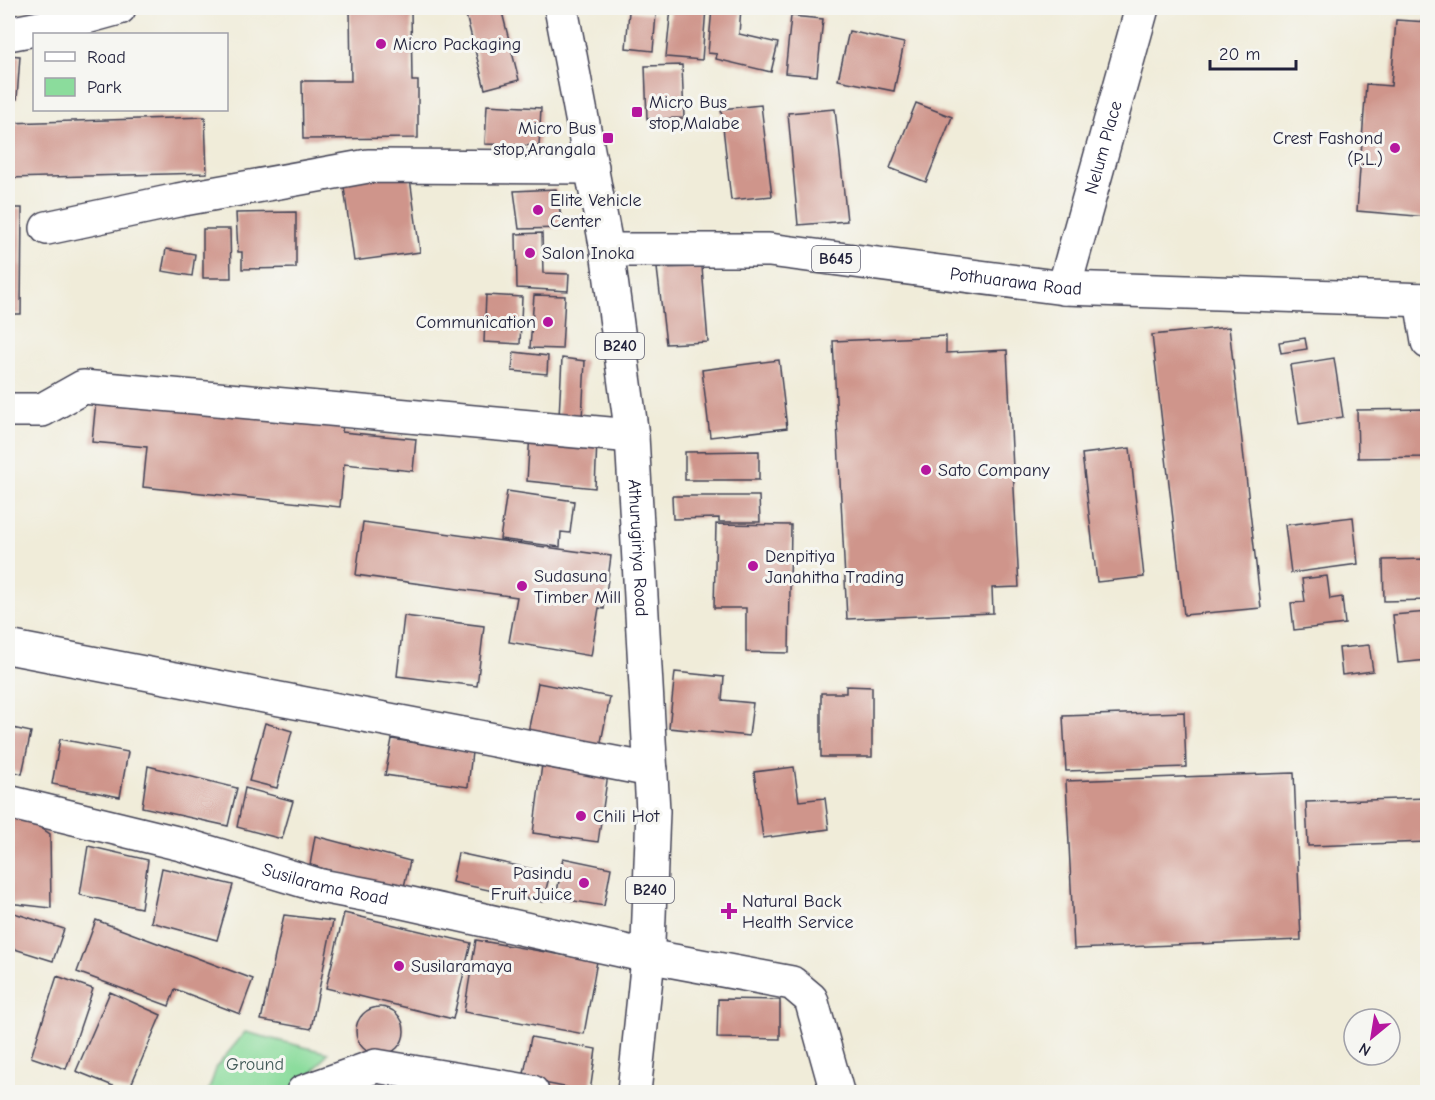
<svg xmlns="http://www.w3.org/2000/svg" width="1435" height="1100" viewBox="0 0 1435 1100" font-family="'Comic Neue',sans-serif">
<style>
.green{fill:#8bdc9c;stroke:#567f6c;stroke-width:1.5}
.building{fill:#cf958b}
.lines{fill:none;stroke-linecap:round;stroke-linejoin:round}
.minor-casing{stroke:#414053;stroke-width:36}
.major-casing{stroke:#414053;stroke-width:36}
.minor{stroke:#fff;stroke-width:33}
.major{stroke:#fff;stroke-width:33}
.poi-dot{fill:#b5179e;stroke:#f6f6f2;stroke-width:2}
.labels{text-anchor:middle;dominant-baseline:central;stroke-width:6;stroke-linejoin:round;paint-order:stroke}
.shield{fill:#f6f6f2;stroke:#626272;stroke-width:1.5}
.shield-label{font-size:16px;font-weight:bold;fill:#22223b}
.poi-label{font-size:18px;fill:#22223b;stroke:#f6f6f2;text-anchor:start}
.street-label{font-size:18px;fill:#22223b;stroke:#f6f6f2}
.park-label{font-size:18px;fill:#425a58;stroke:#f6f6f2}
</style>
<rect width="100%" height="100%" fill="#f6f6f2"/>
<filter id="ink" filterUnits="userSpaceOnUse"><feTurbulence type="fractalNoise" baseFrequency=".0167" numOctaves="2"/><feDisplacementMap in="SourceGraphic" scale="12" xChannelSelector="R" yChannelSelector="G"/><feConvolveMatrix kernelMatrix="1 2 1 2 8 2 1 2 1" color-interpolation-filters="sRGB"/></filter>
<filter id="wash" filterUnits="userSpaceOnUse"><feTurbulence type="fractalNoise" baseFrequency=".008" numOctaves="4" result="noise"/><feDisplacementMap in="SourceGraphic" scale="24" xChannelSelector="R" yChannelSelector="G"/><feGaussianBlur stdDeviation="1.35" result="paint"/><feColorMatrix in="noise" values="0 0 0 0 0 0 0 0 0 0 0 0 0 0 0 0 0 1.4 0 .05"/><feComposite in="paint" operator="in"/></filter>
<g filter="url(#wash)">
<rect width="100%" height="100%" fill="#f0ecd9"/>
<path class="green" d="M245,1032l83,21 -25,32v7h-95l9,-26z"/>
<g id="blocks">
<path class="building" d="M350,8h61l1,73h6v57l-115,1 -1,-58h49z
M501,8l18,72 -34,9 -19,-74z
M671,8h35l-4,52 -36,-3z
M712,8h29l-2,26 39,9 -7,29 -55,-13 1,-5 -9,-1z
M629,11l27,3 -3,37 -27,-3z
M791,16l32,3 -6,57 -32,-3z
M1396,20l32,2v195l-71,-6 9,-127 25,2z
M849,31l55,12 -10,48 -56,-11z
M8,55l12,1 -3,43h-9z
M682,65l2,53 -37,1 -2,-53z
M916,103l36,14 -26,65 -36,-14z
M487,105l54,3 -2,38 -54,-2z
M761,105l11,91 -41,4 -10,-91z
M835,109l12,112 -49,4 -10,-112z
M205,117l2,56 -199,5v-55z
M409,171l11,81 -66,9 -11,-81z
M556,189l7,39 -44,1 -5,-38z
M8,208h14l-1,106h-13z
M296,212v56l-54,1v-17h-4l-2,-39z
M203,229h27l1,49h-28z
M542,233l1,40 26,1 -1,17 -51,-3 -1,-54z
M166,249l29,5 -3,22 -30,-5z
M702,267l6,75 -42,2 -9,-76z
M486,295l36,2 -2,47 -36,-2z
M534,295l31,1 -3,53 -32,-1z
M1229,327l32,281 -77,7 -32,-280z
M946,336v17l61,-3 12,237 -27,1 1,25 -146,6 -14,-278z
M1305,338l2,11 -26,4 -2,-11z
M514,352l34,4 -1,18 -35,-3z
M562,358l23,3 -3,58 -23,-2z
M1334,358l9,59 -44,7 -9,-59z
M779,360l8,68 -77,9 -8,-67z
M97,390l247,25 -2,17 74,7 -3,32 -69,-7 -4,43 -197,-20 4,-40 -55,-5z
M1427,409l1,48 -70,1 -1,-48z
M530,434l67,6 -2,48 -68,-7z
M1130,448l14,129 -47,5 -15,-128z
M759,451v29h-74v-28z
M507,491l67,10 -4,32 -9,-1 -1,15 -60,-8z
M672,496h87l1,26h-41v-4l-46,1z
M1353,517l5,47 -67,9 -6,-48z
M363,522l248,34 -7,53 -5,-1 -8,48 -82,-14 8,-45 -161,-22z
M716,524l75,1 -2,128 -43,-1v-44h-32z
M1428,559v41l-44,1 -1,-41z
M1327,576l3,23 12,-2 3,27 -51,6 -3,-27 14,-1 -3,-23z
M1428,612v48l-30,3 -5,-48z
M404,616l80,10 -7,60 -80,-10z
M1369,645l4,26 -31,4 -3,-27z
M675,672l49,5 -2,23 31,3 -4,33 -80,-8z
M538,683l72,14 -12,60 -72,-15z
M846,686l26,1v70h-51v-64h25z
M1184,712l2,55 -120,4 -3,-55z
M265,723l27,8 -15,57 -28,-7z
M8,727l23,5 -9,42 -14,-4z
M60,739l68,13 -8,45 -68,-13z
M392,739l80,13 -4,35 -83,-12z
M543,757l66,10 -11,75 -65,-9z
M148,766l89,22 -9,38 -86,-19z
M794,767l5,34 26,-3 4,31 -66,9 -9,-66z
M1294,773l7,167 -227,9 -8,-168z
M245,788l48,13 -11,38 -45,-12z
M1428,798v44l-120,4 -2,-44z
M8,812h9l33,22 1,74 -43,-5z
M315,836l95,25 -7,30 -93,-26z
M88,846l60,14 -7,48 -61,-13z
M458,853l92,20 -7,29 -91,-20z
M563,858l48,10 -7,38 -48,-8z
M162,868l71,17 -16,55 -66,-18z
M8,911l56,18 -11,32 -45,-14z
M344,913l127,30 -18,76 -127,-31z
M284,915l49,6 -22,108 -50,-9z
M96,920l157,59 -13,35 -65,-25 -6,17 -92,-34z
M476,940l121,21 -13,73 -120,-22z
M57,976l36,13 -27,80 -35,-12z
M110,992l51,23 -33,77 -52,-21z
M718,999l62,1v39l-63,-1z
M356 1031a24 24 0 1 1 48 0a24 24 0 1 1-48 0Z
M531,1037l65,12 -6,43 -67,-13z"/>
</g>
</g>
<g filter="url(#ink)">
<use href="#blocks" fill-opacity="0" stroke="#414053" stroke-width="1.5"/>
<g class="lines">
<defs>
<g id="minor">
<path d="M8,34l53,-10 58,-16"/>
<path d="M47,228l131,-28 190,-34 224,1"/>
<path id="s1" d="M1064,288l78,-280"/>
<path d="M1421,300l7,42"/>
<path d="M8,410h34l41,-23 549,49"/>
<path d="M8,647l643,123"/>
<path id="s2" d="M8,802l173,42 140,42 68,13 258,57 145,27 19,16 26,93"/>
<path d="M303,1092l73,-26 156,26"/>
</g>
<g id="major">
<path id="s3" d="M561,8l46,242 25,186 21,375 -6,157 -13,124"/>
<path id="s4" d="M607,250h162l295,38 364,12"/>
</g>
</defs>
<use href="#minor" class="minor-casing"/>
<use href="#major" class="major-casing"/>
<use href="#minor" class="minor"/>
<use href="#major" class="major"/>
</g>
</g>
<g class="poi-dot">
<circle cx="381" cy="44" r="6"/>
<rect x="631" y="106" width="12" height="12" rx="3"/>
<rect x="602" y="132" width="12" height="12" rx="3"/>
<circle cx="1395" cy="148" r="6"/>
<circle cx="538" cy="210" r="6"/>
<circle cx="530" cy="253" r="6"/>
<circle cx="548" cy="322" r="6"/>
<circle cx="926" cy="470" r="6"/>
<circle cx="753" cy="566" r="6"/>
<circle cx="522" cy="586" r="6"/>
<circle cx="581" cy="816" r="6"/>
<circle cx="584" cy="883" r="6"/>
<path d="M726 902h6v6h6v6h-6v6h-6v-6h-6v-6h6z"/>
<circle cx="399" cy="966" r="6"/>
</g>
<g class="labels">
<g class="shield">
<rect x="812" y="246" width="48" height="26" rx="4.5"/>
<rect x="596" y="333" width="48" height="26" rx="4.5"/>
<rect x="626" y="877" width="48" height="26" rx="4.5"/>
</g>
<g class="shield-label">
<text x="836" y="259">B645</text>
<text x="620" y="346">B240</text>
<text x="650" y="890">B240</text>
</g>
<g class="poi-label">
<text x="393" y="44">Micro Packaging</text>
<text x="649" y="102">Micro Bus<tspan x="649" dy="21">stop,Malabe</tspan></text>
<text x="596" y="128" text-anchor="end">Micro Bus<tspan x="596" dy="21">stop,Arangala</tspan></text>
<text x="1383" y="138" text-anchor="end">Crest Fashond<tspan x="1383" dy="21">(P.L.)</tspan></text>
<text x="550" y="200">Elite Vehicle<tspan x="550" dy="21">Center</tspan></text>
<text x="542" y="253">Salon Inoka</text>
<text x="536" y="322" text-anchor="end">Communication</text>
<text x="938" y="470">Sato Company</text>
<text x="765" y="556">Denpitiya<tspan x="765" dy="21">Janahitha Trading</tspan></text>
<text x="534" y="576">Sudasuna<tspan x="534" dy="21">Timber Mill</tspan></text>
<text x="593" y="816">Chili Hot</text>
<text x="572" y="873" text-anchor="end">Pasindu<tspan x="572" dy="21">Fruit Juice</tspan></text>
<text x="742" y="901">Natural Back<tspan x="742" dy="21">Health Service</tspan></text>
<text x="411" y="966">Susilaramaya</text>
</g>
<g class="street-label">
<text stroke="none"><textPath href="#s1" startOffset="146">Nelum Place</textPath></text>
<text stroke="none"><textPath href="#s4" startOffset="411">Pothuarawa Road</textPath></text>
<text stroke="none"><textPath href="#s3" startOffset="546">Athurugiriya Road</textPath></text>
<text stroke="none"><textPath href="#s2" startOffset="328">Susilarama Road</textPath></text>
</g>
<g class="park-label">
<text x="255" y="1064">Ground</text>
</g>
</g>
<rect width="1435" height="1100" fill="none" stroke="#f6f6f2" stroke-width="30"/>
<rect x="33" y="33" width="195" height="78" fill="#f6f6f2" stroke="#a1a1a9" stroke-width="1.5"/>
<rect x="45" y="52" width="30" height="9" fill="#ffffff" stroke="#a1a1a9" stroke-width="1.5"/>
<text x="87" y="63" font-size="18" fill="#22223b">Road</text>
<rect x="45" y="78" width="30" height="18" fill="#8bdc9c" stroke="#a1a1a9" stroke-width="1.5"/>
<text x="87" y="93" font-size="18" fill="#22223b">Park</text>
<g transform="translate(1372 1037) rotate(210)"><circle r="28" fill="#f6f6f2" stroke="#a1a1a9" stroke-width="1.5"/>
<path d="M0-4.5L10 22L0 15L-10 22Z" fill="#b5179e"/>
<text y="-9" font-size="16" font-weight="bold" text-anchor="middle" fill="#22223b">N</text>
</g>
<path d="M1210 60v9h86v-9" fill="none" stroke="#22223b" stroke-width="3"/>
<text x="1219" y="60" font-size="18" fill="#22223b" stroke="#f6f6f2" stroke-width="4.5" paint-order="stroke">20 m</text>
</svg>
